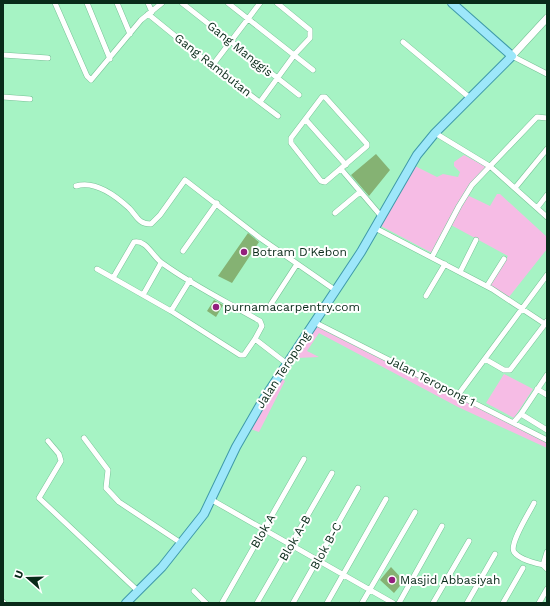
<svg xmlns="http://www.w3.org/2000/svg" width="550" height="606" viewBox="0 0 550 606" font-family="'Work Sans',sans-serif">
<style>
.green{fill:#f6bce5}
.building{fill:#85b273}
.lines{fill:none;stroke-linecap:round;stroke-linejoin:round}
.street-casing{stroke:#77c296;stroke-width:6}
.secondary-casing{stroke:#77c296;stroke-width:8}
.primary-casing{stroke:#3f9aa9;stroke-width:10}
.street{stroke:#fff;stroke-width:5}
.secondary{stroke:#fff;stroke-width:7}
.primary{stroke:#9de7fa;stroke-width:8}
.poi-dot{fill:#931f7d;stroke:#fff;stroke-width:1.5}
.labels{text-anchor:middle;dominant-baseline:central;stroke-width:4;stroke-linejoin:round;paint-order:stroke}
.street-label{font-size:12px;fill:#092a19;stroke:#fff}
.poi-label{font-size:12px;fill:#092a19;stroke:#fff;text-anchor:start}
</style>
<rect width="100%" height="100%" fill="#a6f3c4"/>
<path class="green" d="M464,155l24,13 -8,9 -48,76 -51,-27 2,-8 30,-53 24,12 6,-3 15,3 2,-5 -6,-6v-4z
M497,194h3l47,43v12l-38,48 -19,-11 18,-30 -57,-31 16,-30 23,11z
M317,325l230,117v6l-89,-41 -139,-74 -12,18 12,6 -23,1z
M504,374l29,15 -19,29 -28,-15z
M282,379l3,2 -26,51 -8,-3z"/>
<path class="building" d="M376,154l14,16 -21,26 -18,-21z
M248,233l11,9 -27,41 -14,-7z
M214,300l9,5 -7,12 -9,-6z
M391,567l13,14 -10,12 -14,-13z"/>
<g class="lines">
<defs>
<path id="street" d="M55,3l32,73 4,4 50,-60 21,-17
M87,3l23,56
M117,3l13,31
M148,3l4,9
M182,3l117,92
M228,3l85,67
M148,14l64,52 66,50
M403,42l67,56
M3,55l45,3
M512,56l35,18
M212,66l48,-63
M3,97l27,2
M322,97h3l42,47v2l-42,36 -4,-1 -30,-38v-5z
M260,102l35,-48 15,-16v-8l-33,-27
M306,120l40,45
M435,133l56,34 56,50
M341,169l40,47
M76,186c19,-6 39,9 53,22 8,8 9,16 22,16l9,-9 25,-35 75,58 75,52
M515,188l32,-39
M537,208l10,-13
M335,213l25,-21
M375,228l117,61 53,35 2,-3
M183,251l34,-48
M432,257l27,-51 13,-21 65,-68 10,1
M97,269l16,9
M460,272l16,-32
M487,286l17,-27
M143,295l18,-32
M426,296l19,-32
M271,304l26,-40
M171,311l19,-31
M314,322l233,118
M255,339l-11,16h-4l-69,-44 -58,-33 21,-36c12,-3 19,15 28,21 30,22 65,39 98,58l2,5 -7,13 31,24
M485,359l19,11h6l35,-46
M537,389l10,6
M458,395l89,-120
M521,414l26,16
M514,422l7,-8 26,-39
M84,438l24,32 -2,18 13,14 62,41
M48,441l11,13 2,7 -22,37 99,93
M212,500l181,103
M534,503c-5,10 -25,41 -20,49 6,8 21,11 29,13
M547,552l-4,13 4,4
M194,591l12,12
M3,602l1,1
M222,603l82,-144
M257,603l75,-130
M293,603l65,-115
M327,603l59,-104
M362,603l53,-91
M399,603l43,-77
M433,603l36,-62
M467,603l28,-49
M503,603l20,-35
M539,603l8,-14"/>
<path id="secondary" d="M512,56l35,-38"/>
<path id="primary" d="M126,603l36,-36 42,-53 32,-67 27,-47 98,-148 56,-97 18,-22 77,-77 -60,-53"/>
</defs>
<use href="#street" class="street-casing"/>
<use href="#secondary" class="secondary-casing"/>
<use href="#primary" class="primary-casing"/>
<use href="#street" class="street"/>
<use href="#secondary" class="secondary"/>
<use href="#primary" class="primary"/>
</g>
<g class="poi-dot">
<circle cx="244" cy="252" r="4"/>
<circle cx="216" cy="307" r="4"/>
<circle cx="392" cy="580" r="4"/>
</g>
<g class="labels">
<g class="street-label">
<text transform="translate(240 49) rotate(39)">Gang Manggis</text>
<text transform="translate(213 65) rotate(38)">Gang Rambutan</text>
<text transform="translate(283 370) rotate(-57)">Jalan Teropong</text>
<text transform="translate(431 381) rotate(27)">Jalan Teropong 1</text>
<text transform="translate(263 531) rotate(-60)">Blok A</text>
<text transform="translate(295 538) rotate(-60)">Blok A-B</text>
<text transform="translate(326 546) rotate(-61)">Blok B-C</text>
</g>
<g class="poi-label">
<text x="252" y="252">Botram D'Kebon</text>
<text x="224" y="307">purnamacarpentry.com</text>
<text x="400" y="580">Masjid Abbasiyah</text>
</g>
</g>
<rect width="550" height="606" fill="none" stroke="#092a19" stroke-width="8"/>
<g transform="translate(28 578) rotate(290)" stroke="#ffffff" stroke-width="3" paint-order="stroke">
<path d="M0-3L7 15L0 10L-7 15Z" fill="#092a19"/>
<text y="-6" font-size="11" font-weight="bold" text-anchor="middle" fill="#092a19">U</text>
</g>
</svg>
